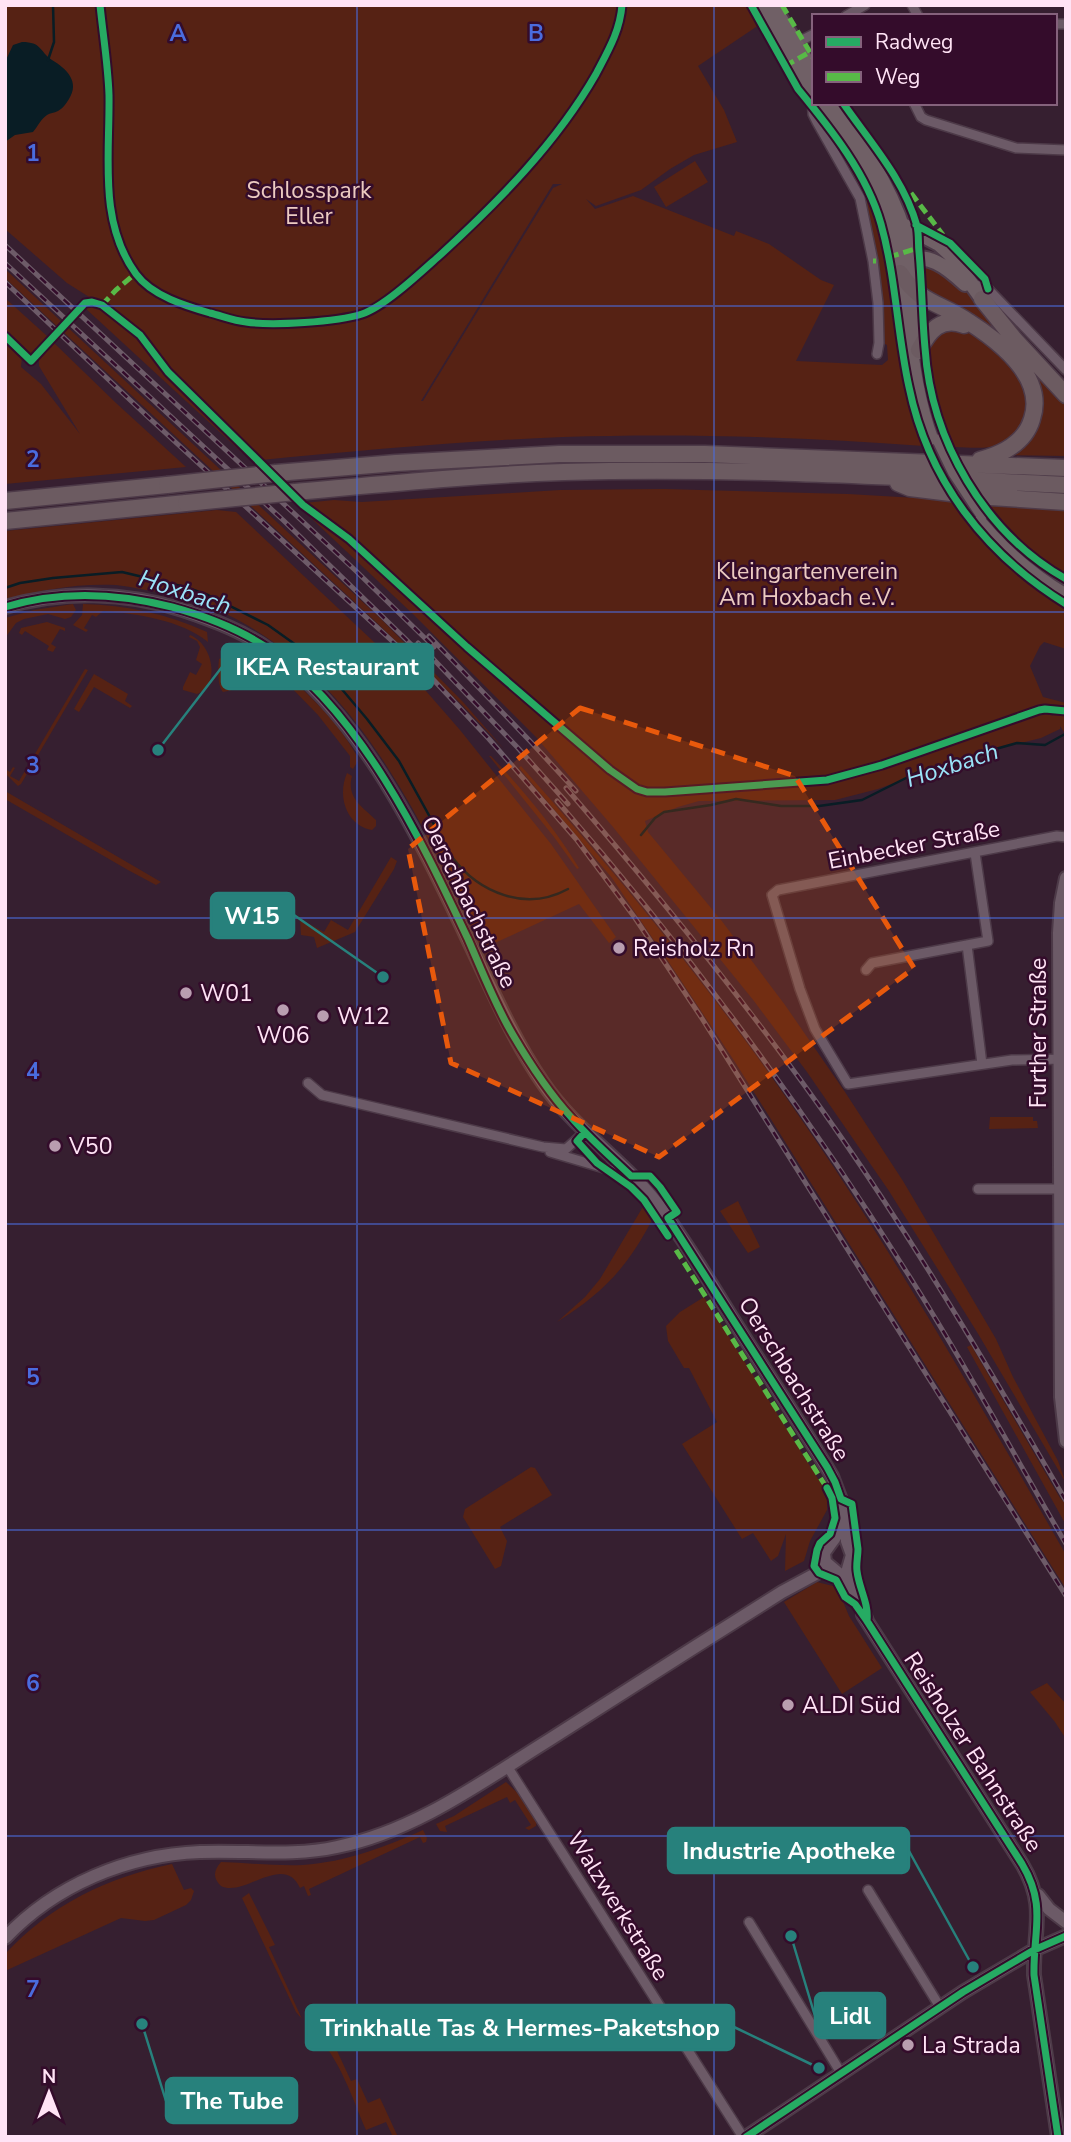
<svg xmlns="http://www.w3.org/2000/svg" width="1071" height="2142" viewBox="0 0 1071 2142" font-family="'Nunito Sans',sans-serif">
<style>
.green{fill:#562214;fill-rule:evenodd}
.water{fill:#091d25}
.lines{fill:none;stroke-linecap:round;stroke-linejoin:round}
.stream{stroke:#091d25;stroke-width:2.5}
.street-casing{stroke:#4d3a48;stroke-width:12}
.secondary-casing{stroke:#4d3a48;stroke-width:16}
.primary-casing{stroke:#4d3a48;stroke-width:18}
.highway-casing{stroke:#4d3a48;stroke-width:19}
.street{stroke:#6c5a67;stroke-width:9}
.secondary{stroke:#6c5a67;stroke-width:12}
.primary{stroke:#706066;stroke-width:14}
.highway{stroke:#6c5b61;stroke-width:16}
.rail-casing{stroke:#6d5b68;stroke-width:5}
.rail{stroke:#340c2b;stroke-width:2.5;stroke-dasharray:8;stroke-linecap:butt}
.primary-bridge-casing{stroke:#4d3a48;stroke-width:18;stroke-linecap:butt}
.highway-bridge-casing{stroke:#4d3a48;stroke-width:19;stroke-linecap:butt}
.primary-bridge{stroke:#706066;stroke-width:14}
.highway-bridge{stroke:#6c5b61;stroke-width:16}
.quiet{stroke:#58b947;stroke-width:5;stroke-dasharray:10 5;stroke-linecap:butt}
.cycleway-casing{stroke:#340c2b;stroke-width:11}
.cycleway{stroke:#26ab63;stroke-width:7}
.marked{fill:#e8590c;fill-opacity:0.2;stroke:#e8590c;stroke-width:5;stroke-dasharray:14 9;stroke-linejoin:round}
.grid{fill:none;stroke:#4a6cde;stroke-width:2;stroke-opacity:0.55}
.poi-dot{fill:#b99eb0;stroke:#340c2b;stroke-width:2.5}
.labels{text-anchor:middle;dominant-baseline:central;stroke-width:5;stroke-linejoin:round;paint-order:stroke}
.park-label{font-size:23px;fill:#eccbc1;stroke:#340c2b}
.street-label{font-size:23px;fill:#ffe3f5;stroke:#340c2b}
.poi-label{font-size:23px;fill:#ffe3f5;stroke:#340c2b;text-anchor:start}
.water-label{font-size:24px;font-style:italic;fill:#9ae3f8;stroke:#340c2b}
.grid-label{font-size:23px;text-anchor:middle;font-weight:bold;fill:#4a6cde;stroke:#340c2b;stroke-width:5;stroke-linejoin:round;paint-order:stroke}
.leader{fill:none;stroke:#27817c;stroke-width:2.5}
.callout-dot{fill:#27817c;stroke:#340c2b;stroke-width:2.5}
.callout{fill:#27817c;stroke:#27817c;stroke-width:2.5}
.callout-label{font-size:24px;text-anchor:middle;font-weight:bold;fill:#fff}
</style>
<rect width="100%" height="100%" fill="#361f30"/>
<path class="green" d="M5,5h744l10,20 -61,41 26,44 13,32 -43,13 -24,14 -29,21 -45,16 -10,-7 9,10 38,-13 101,40 2,-5 33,13 52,36 13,5 -38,76 86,4 6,-5 -1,-15 -4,-2 -14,-124 -45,-90v-5c24,36 51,76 60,119 15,68 14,137 40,203 -120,-9 -241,-13 -361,-9 -104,4 -208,14 -312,24l-167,-154c12,-8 22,4 32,7l-49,-31 -62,-54zM553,184h9l-9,4 -130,213h-2z
M695,161l13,21 -42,25 -12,-20z
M924,264c33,6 56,47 76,69 21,24 44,46 66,68v55l-60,-1 15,-11 12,-65 -105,-83z
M5,269l376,350 82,83 41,47 -43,-45 -84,-81 -372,-345z
M5,298l42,38 -13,18 -6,-2 -23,-22z
M962,330l7,2 1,-2 16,10 40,40 2,40c-27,30 -35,29 -74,27 -14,-30 -28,-67 -26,-101l13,-15z
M5,340l17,16 -1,11 20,17 39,50 -41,-68v-7l14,-17 63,61 70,64 -181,17z
M664,489l184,5 103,6c14,19 28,38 45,55 21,20 46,36 70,53v41l-22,-7 -4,4 -10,20 13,31 23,6v6l-20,-2 6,9 3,-3h11v22l-6,-9v3l-19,9 -73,18 -90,33 -43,11 -136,1 -21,6 -33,14 3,11 73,88 64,85 60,87 58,89 93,158 17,38 45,84 8,22 -89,-151 -88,-141 -82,-119 -53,-71 -141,-174 -77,-90 -122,-122 -120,-113 8,2 33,26 4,-4 -4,1 -31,-24 30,-3 28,2 198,-12z
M987,502l79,5v69c-31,-20 -56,-45 -79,-74z
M217,510l19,2 190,179 34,39 91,114 65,93 -7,6 -30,-39 -97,45c-60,-128 -124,-273 -260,-337 -7,-3 -11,-8 -18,-10 -12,-5 -24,-6 -36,-8 -18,-3 -35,-7 -52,-9 -38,-2 -75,5 -111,14v-68z
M73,604l3,6 -5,7 -6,2 -17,-5 -24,5 -8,4 -11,15v-20l29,-8z
M83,604c43,1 85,10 124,28l1,10c-27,-22 -70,-28 -105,-31l-7,6 -4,-2 -8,13 4,2 -2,2 -13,-7 9,-10z
M47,622l18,6v3l-5,-2 -9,15 5,3 -3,5 -6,-2 2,-4 -24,-15 -3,4 -3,-2 2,-5z
M190,635c23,9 31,50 7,59l-14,-4v-3l7,-15 6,3 6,-11 -6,-4 4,-13 -3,-6 -8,-4z
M227,655l20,11 -15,24 -9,2c-6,-7 -5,-24 -4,-33z
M267,659c34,27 69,59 90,97l1,5 -5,8 -3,-2v-11l-32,-41 -36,-37 -20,-14z
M85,669l3,1 -67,114 -3,2 -13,-13v-4l5,3 3,-5 2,1 -5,8 9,5z
M94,674l34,20 -3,7 7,5 -2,2 -36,-21 -15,25 -5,-3z
M489,756h2c33,35 63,71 88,112l-2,1 -23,-32z
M521,766c104,117 203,239 291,369 92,135 173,278 254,420v34l-331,-527 -63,-95 -60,-89 -93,-110z
M347,773l5,3c-6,22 11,31 24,44v6l-4,4c-26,-5 -35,-34 -25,-57z
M5,791l156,91 -5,3 -28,-15 -123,-71z
M391,857l6,4 -3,8 -39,63 -38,16 -3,-11 -13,-2 -1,-16 24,13 7,-12 17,10z
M990,1117h43v4h4l1,7 -49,1z
M738,1201l22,46 -12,6 -28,-42z
M644,1205l9,13c-25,49 -50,75 -96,104l28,-25 15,-18z
M704,1297l123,196v17l-17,31 -6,20 -19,10 1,-37 -8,22 -7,5 -18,-28 -11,6 -60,-95 35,-22 -28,-54h-5l-16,-27 -2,-15 14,-14z
M971,1345l89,153 6,6v21l-99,-178z
M531,1467l4,1 17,27 -52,32 7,14 -6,25 -6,3 -32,-52 2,-8z
M817,1582l20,5 12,29 33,52 -40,26 -58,-92z
M1047,1683l19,21v35l-11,-17 -25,-30z
M506,1782l18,17 13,22 -1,5 -7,4 -4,-2 6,-3 -16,-25 -5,3 -3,-6 -62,29 2,6 -7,-1 -4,-7 18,-8z
M423,1830l4,8 -1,4 -3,1 -3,-6 -111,52 2,6 -3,1 -4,-10 -4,2c-16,-36 -56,10 -79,-2 -8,-8 -8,-15 0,-24 27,1 55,4 82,3 43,-3 82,-18 120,-35z
M172,1864l12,26 7,-2 3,3 -3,9 -5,5 -32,15 -9,1 -24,-3 -116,53v-17c47,-50 101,-76 167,-90z
M249,1893l26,52 -6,2 33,72 -6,-7 -54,-114z
M326,2027l25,54 6,-2 11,24 12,-5 18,39h-5l-7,-15 -20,8c-14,-32 -26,-72 -52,-97z"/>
<path class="water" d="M22,42c20,0 17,9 30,18 15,9 28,22 17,39 -3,5 -7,10 -11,12 -4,2 -8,2 -11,4 -6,4 -9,11 -14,17l-18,3 -10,7v-80l8,-17z"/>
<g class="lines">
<path class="stream" d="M48,60l6,-18 -1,-37
M5,588l15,-5 33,-5 69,-6 63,15 23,8 60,30 35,25 37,37 27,32 32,42 53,96c27,36 74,55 116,32
M641,835l14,-17 9,-6 47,-7 25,-6 45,7h38l43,-6 56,-28 31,-4 43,-18 25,-7 28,2 20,-11"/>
<defs>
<path id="street" d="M912,5l6,11
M846,16l19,-11
M1055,24h11
M794,44l20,-10
M812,91l1,23 4,8 43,76 13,63 5,42 1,40 -2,11
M914,103l7,14 5,3 90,28 50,2
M970,283l18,6 78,81
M1066,837l-9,-1 -279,54 -6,5 28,94 15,40 33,55 164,-24 54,-1
M975,853l13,88 -21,4 15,119
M866,970l6,-7 95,-18
M308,1083l14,12 221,52 23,2 19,-17
M550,1152l81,24
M978,1189h82
M507,1766l236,371
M868,1890l72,117
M749,1922l92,151"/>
<path id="secondary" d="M5,607c58,-17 120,-15 178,3 30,10 62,22 88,41 96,70 153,196 203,301 21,45 41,90 69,131 33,49 85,80 119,127 28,38 52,79 77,119 31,49 63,97 93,147l14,37 1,28 5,14 -4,14 2,8 17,44
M1066,878l-5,25 -2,30 2,464 5,44
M824,1553l1,9 13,11 12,21
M821,1559c8,-19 17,-17 19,-39
M863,1615l159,249c25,42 11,66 12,111l24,162
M1038,1895l11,14 17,13
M5,1938c50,-53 122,-83 195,-86 46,-2 92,5 137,-5 79,-16 146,-66 212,-107 78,-50 155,-99 233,-148l41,-22 8,-1
M746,2137l217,-145 71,-42 32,-14"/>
<path id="primary" d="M759,5l55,89
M772,5l42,68
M820,103c33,48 65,96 77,153 13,62 12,125 35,185
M834,103c30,46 63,93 75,147 8,34 8,68 10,102
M901,224l38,20 12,11 31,44
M904,265c21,-17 45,4 61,19
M972,513c26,33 57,61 94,83"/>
<path id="highway" d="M900,273c20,31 42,30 69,49 31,20 77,55 63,97 -7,24 -29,35 -52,41
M982,299l33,41 51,55
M919,350c10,-19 22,-34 45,-25
M276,473l120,-10 163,-9h146l361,14
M898,483l12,5 65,8 91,6
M295,492c90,-8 179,-17 269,-20 167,-5 335,5 502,13
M5,501l162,-16
M5,521l181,-18"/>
</defs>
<use href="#street" class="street-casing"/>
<use href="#secondary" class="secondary-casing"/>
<use href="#primary" class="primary-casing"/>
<use href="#highway" class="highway-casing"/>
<use href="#street" class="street"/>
<use href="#secondary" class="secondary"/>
<use href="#primary" class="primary"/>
<use href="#highway" class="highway"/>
<defs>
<path id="rail" d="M5,245l351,326 78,76
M5,263l278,257 138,134
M5,282l142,134 281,258 61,65 87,100 59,79 66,99 365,579
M429,636l100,104 47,51
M418,643l100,105 50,56
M566,788c97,112 190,226 275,349 81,117 153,240 225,364
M557,801c129,147 245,304 349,470 57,89 107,182 160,273"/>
</defs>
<use href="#rail" class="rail-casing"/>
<use href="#rail" class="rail"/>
<defs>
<path id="primary-bridge" d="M940,441l15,31 27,41"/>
<path id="highway-bridge" d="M167,485l109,-12
M186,503l109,-11"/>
</defs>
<use href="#primary-bridge" class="primary-bridge-casing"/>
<use href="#highway-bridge" class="highway-bridge-casing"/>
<use href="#primary-bridge" class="primary-bridge"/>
<use href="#highway-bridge" class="highway-bridge"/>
<path class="quiet" d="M782,5l32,54
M785,66l25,-14
M911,193l32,42
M889,257l29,-9
M873,261h3
M102,305l14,-15 20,-17
M676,1250l154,243"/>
<defs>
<path id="cycleway" d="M100,5c3,30 8,60 9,90 1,60 -11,127 27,179 16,22 50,32 74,39 12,3 24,8 36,9 26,4 91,0 116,-8 22,-7 58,-41 76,-57 59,-54 118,-113 158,-183 12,-23 24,-43 26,-69
M751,5l47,84c33,40 69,85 83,135 15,54 16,109 28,163 19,93 76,167 157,217
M843,103c27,39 61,76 74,123 2,8 1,17 2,26 3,32 3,64 6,96 6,92 59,185 141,231
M916,225l34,18 35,36 3,10
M5,336l26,25 54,-58 7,-1 10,3 38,30 28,37 135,133 46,34 118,108 143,123 27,19 10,3h18l162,-12 55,-15 157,-55 6,-1 21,2
M5,607c56,-17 112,-14 167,0 33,9 69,23 97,42 93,65 152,191 199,290 14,32 27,66 45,96 17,29 35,57 58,82 18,21 40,40 60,59h19l10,11 17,25 -9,6 159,249 8,15 6,17 11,5c2,15 4,30 6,45 0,7 -2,15 -1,22 2,18 12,32 10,50
M585,1132l-8,9 20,22 34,24 13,13 24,36
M827,1488l5,10 3,20 -5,16 -10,9 -3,7 -3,16 5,7 17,7 9,17 10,7 12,17 155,243c25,42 11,66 12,111l24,162
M746,2137l217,-145 71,-42 32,-14"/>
</defs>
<use href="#cycleway" class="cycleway-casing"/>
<use href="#cycleway" class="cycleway"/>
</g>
<path class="marked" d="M580,708l215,68 119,192 -255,189 -208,-94 -43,-214z"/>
<path class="grid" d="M357,5v2132M714,5v2132M5,306h1061M5,612h1061M5,918h1061M5,1224h1061M5,1530h1061M5,1836h1061"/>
<g class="poi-dot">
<circle cx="619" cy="948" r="7"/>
<circle cx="186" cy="993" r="7"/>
<circle cx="283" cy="1010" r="7"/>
<circle cx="323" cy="1016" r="7"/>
<circle cx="55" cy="1146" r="7"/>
<circle cx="788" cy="1705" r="7"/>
<circle cx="908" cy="2045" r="7"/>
</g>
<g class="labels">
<g class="park-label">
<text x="309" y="190">Schlosspark<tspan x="309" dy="26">Eller</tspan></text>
<text x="807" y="571">Kleingartenverein<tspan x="807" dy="26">Am Hoxbach e.V.</tspan></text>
</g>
<g class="street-label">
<text transform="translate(914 845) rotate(-11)">Einbecker Straße</text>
<text transform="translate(469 902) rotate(64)">Oerschbachstraße</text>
<text transform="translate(1038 1033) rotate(-90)">Further Straße</text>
<text transform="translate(794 1379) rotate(58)">Oerschbachstraße</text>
<text transform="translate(973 1752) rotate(57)">Reisholzer Bahnstraße</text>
<text transform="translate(618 1906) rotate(58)">Walzwerkstraße</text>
</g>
<g class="poi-label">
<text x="633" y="948">Reisholz Rn</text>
<text x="200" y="993">W01</text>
<text x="337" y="1016">W12</text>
<text x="283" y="1035" text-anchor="middle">W06</text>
<text x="69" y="1146">V50</text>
<text x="802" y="1705">ALDI Süd</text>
<text x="922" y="2045">La Strada</text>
</g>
<g class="water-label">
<text transform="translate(185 592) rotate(18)">Hoxbach</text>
<text transform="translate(952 765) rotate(-18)">Hoxbach</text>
</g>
</g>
<g class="grid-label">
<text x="178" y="41">A</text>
<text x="536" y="41">B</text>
<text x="33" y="161">1</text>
<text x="33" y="467">2</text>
<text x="33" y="773">3</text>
<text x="33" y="1079">4</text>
<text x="33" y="1385">5</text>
<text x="33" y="1691">6</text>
<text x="33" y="1997">7</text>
</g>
<path class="leader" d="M158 750L222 667M383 977L294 915M973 1967L909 1851M791 1936L815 2016M819 2068L734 2027M142 2024L166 2101"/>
<g class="callout-dot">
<circle cx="158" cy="750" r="7"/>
<circle cx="383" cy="977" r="7"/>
<circle cx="973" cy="1967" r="7"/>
<circle cx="791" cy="1936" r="7"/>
<circle cx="819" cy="2068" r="7"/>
<circle cx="142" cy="2024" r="7"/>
</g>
<g class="callout">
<rect x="222" y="644" width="211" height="45" rx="7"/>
<rect x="211" y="893" width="83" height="45" rx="7"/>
<rect x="668" y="1828" width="241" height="45" rx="7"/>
<rect x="815" y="1993" width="70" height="45" rx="7"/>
<rect x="306" y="2005" width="428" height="45" rx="7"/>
<rect x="166" y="2078" width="131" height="45" rx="7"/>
</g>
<g class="callout-label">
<text x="327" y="675">IKEA Restaurant</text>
<text x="252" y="924">W15</text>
<text x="789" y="1859">Industrie Apotheke</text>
<text x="850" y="2024">Lidl</text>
<text x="520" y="2036">Trinkhalle Tas &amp; Hermes-Paketshop</text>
<text x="232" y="2109">The Tube</text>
</g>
<rect width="1071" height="2142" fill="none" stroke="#ffe3f5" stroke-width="14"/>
<rect x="812" y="14" width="245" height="91" fill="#340c2b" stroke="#85627c" stroke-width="2"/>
<rect x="826" y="37" width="35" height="10" fill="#26ab63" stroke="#85627c" stroke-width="2"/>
<text x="875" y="49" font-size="21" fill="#ffe3f5">Radweg</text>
<rect x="826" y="72" width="35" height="10" fill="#58b947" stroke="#85627c" stroke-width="2"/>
<text x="875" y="84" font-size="21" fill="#ffe3f5">Weg</text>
<g transform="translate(49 2093)" stroke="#340c2b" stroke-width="5" paint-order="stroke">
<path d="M0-5L12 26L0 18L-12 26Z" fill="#ffe3f5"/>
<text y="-10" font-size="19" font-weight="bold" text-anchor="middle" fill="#ffe3f5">N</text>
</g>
</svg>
